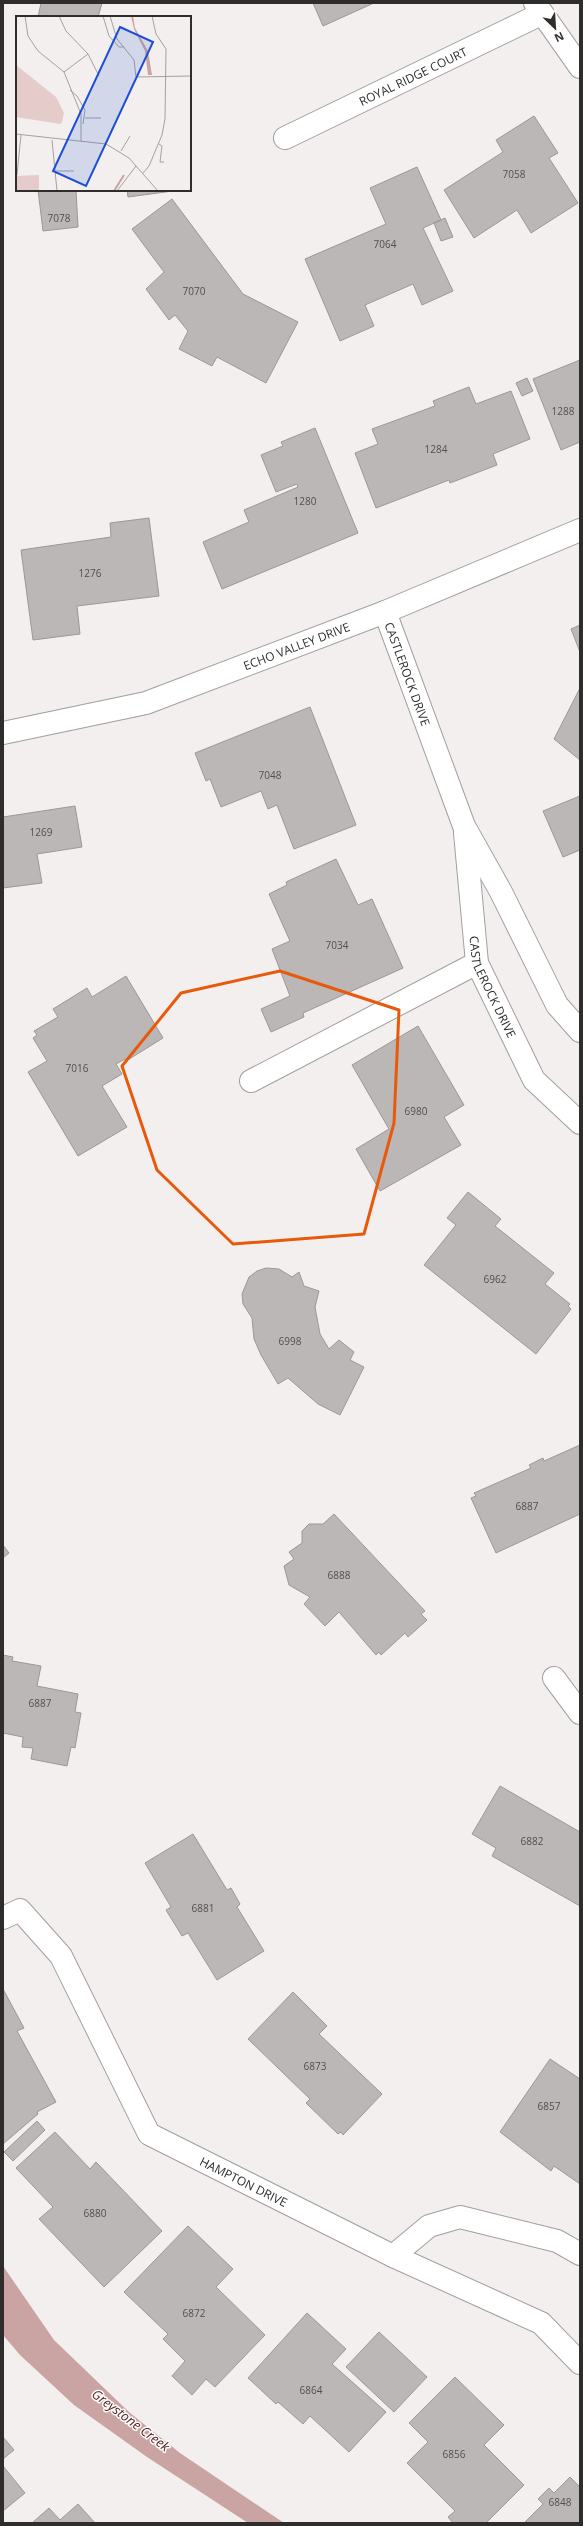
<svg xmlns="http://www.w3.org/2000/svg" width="583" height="2526" viewBox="0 0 583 2526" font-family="'Open Sans',sans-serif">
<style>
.water{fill:#caa4a2}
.building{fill:#bbb7b7;stroke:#9c9898}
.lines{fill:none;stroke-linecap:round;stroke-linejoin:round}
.lane-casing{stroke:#a29e9d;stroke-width:24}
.street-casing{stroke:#a29e9d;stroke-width:24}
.lane{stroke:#fff;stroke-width:22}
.street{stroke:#fff;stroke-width:22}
.marked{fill:none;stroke:#e8590c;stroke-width:3;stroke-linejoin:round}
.labels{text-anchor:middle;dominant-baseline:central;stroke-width:3;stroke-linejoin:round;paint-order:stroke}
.number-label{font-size:10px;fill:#51504f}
.street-label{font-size:12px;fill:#2e2d2c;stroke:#fffcfc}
.water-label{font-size:13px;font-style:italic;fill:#501e1e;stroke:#fffcfc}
.inset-river{fill:none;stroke:#caa4a2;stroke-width:2}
.inset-road{fill:none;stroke:#a4a1a0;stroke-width:1}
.view{fill:#1d4ed8;fill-opacity:0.15;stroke:#1d4ed8;stroke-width:2}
.inset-edge{fill:none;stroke:#2e2d2c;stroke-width:2}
</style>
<rect width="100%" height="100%" fill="#f3efee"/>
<path class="water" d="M3,2266l51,74 76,73 50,40 104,70h-36l-101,-66 -73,-52 -54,-50 -17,-20z"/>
<path class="building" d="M41,3h61l-4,14h-60z
M313,3h61l-51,23z
M534,116l24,37 -9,5 29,45 -47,30 -14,-23 -43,28 -30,-48 59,-38 -7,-12z
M417,167l24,53 -18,8 30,63 -31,14 -9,-21 -48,21 9,21 -34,15 -35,-82 81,-35 -16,-36z
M38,190h38l2,37 -35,4z
M127,190h46v1l-45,6z
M172,199l71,95 55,28 -32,61 -49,-26 -5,9 -33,-17 9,-18 -13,-16 -6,5 -23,-31 18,-17 -32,-43z
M445,218l8,19 -12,4 -7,-18z
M580,360v82l-19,8 -28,-71z
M527,378l6,13 -11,5 -6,-13z
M469,387l7,17 35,-13 19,48 -37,15 4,11 -47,18 -1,-3 -73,28 -21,-55 23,-9 -6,-15 63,-23 -2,-5z
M315,428l43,105 -136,56 -19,-47 46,-20 -5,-12 54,-23 -1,-3 -21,8 -15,-37 22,-9 -2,-4z
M149,518l10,78 -82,10 3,28 -47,6 -12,-90 90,-13 -1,-14z
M580,625v27l-9,-23z
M580,688v72l-26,-21z
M310,707l46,118 -62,24 -17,-44 -9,4 -7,-18 -40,16 -11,-28 -4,2 -11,-28z
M580,796v54l-17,7 -20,-46z
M75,806l7,41 -45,7 5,29 -39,5v-71z
M336,859l22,46 14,-6 31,69 -100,45 1,4 -33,15 -10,-23 29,-13 -18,-47 18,-8 -21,-47 18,-9 -1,-3z
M126,976l37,62 -37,23 -1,-2 -9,5 6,10 -20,12 25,41 -49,29 -50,-84 19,-11 -14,-23 4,-3 -3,-4 24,-14 -5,-8 34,-21 5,9z
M418,1026l46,79 -20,12 17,28 -81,46 -24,-42 33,-20 -37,-64z
M468,1192l33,27 -6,7 59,47 -9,11 25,20 -2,2 3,3 -35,45 -112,-89 32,-40 -9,-7z
M266,1268l13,1 13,8 7,-5 5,14 15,5 -4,16 5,27 9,15 10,-9 15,12 -4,8 14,7 -24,48 -22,-11 -30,-26 -10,6 -17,-29 -7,-16 -2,-21 -9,-14 -1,-10 7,-17 8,-6z
M580,1445v69l-84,39 -25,-55 5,-2 -2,-3 57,-25 -2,-3 14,-7 1,3z
M334,1514l91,97 -4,3 6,6 -19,17 -3,-4 -24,22 -2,-3 -3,3 -37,-43 -14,14 -21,-22 6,-7 -21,-12 -5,-19 10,-7 -5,-7 13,-9v-12l7,-7h14z
M3,1545l6,8 -6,5z
M3,1655l10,2 -1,4 29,5 -4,20 41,8 -3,18 6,1 -6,35 -4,-1 -4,19 -36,-7 2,-11 -11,-1 1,-10 -20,-4z
M500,1786l80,46v74l-88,-50 4,-8 -24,-14z
M193,1834l34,56 4,-2 9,16 -3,3 27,44 -47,29 -29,-47 -6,3 -16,-26 5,-3 -26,-44z
M3,1989l21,39 -7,3 39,71 -19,10 1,2 -35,30z
M293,1992l34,34 -8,8 63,60 -39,41 -2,-3 -3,2 -32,-31 4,-4 -62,-60z
M550,2059l30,20v105l-26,-18 -3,5 -51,-39z
M37,2121l8,9 -32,31 -9,-9z
M55,2132l35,37 6,-7 66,69 -58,56 -65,-68 14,-12 -37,-39z
M188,2226l45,43 -17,18 49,48 -50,52 -9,-8 -14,16 -20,-19 13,-15 -22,-22 5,-5 -44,-42z
M307,2313l39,36 -14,15 54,48 -37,40 -39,-36 -7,8 -25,-22 -2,2 -28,-26z
M379,2332l48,45 -33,35 -48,-45z
M455,2377l49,48 -20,20 40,40 -38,38h-33l-5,-6 7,-6 -48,-48 21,-21 -19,-19z
M3,2437l11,13 -11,9z
M3,2466l22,27 -22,18z
M570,2477l10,10v36h-56l19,-19 -5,-5 11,-11 5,5z
M78,2504l17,19h-63l17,-15 11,12z"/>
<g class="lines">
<defs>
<path id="lane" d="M251,1081l226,-118
M393,2256l36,-30 31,-9 97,24 23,13"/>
<g id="street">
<path d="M535,3l45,64"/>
<path id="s1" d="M285,138l256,-124"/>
<path id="s2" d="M385,612l79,214 37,66 56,113 23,26"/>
<path id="s3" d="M3,733l143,-30 239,-91 195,-82"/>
<path id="s4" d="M465,833l12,130 57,117 46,43"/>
<path d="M554,1678l26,35"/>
<path id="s5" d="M3,1918l17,-8 41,46 88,178 244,122 148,67 39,40"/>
</g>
</defs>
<use href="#lane" class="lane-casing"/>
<use href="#street" class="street-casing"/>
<use href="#lane" class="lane"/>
<use href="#street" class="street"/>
</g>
<path class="marked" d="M280,971l119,39 -5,113 -30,111 -131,10 -76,-74 -35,-104 59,-73z"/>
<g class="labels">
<g class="number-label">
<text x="514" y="174">7058</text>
<text x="59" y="218">7078</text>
<text x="385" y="244">7064</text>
<text x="194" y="291">7070</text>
<text x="563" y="411">1288</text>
<text x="436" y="449">1284</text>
<text x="305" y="501">1280</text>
<text x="90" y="573">1276</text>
<text x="270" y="775">7048</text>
<text x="41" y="832">1269</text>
<text x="337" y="945">7034</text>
<text x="77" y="1068">7016</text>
<text x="416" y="1111">6980</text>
<text x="495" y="1279">6962</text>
<text x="290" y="1341">6998</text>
<text x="527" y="1506">6887</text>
<text x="339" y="1575">6888</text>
<text x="40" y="1703">6887</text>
<text x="532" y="1841">6882</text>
<text x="203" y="1908">6881</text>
<text x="315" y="2066">6873</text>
<text x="549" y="2106">6857</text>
<text x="95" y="2213">6880</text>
<text x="194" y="2313">6872</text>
<text x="311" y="2390">6864</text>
<text x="454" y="2454">6856</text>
<text x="560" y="2502">6848</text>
</g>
<g class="street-label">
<text stroke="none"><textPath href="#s1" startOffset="142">ROYAL RIDGE COURT</textPath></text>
<text stroke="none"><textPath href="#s3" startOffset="307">ECHO VALLEY DRIVE</textPath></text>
<text stroke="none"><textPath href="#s2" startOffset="66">CASTLEROCK DRIVE</textPath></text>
<text stroke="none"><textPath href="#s4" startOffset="158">CASTLEROCK DRIVE</textPath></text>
<text stroke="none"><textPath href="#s5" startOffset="385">HAMPTON DRIVE</textPath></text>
</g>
<g class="water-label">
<text transform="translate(131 2420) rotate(37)">Greystone Creek</text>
</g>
</g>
<g transform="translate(16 16)">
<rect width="175" height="175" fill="#f3efee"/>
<path d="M0,49l40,32 8,16 -2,9 -2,2 -44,-7zM23,159v16h-23v-15z" fill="#e5ccca"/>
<path d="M115,0h2l2,12 13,23 4,24h-4l-3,-24 -11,-22z" fill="#caa4a2"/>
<path class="inset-river" d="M98,175l10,-16"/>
<path class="inset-road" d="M9,0l3,20 10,15 26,21 17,42v27M43,0l7,15 22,23 11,22M87,0l6,20 10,11h5M94,0l7,23 17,21 2,17 55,-1M48,56l24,-18M54,74l7,6 8,14 -2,14M69,102h16M0,118l90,10 23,14 29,33M36,124l5,51M143,128l3,2 -2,16h4M105,135l9,-15M40,155h18M127,157l6,-7 13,-31 3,-16 1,-70 -10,-15 -4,-18M1,159l4,-40M101,175l19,-25"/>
<path class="view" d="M104,11l33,15 -67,144 -33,-15z"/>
<rect width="175" height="175" class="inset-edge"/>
</g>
<rect width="583" height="2526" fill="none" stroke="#2e2d2c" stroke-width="8"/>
<g transform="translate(555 28) rotate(155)" stroke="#fffcfc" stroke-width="3" paint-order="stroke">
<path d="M0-3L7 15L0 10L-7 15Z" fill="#2e2d2c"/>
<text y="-6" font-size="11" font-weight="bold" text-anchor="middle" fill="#2e2d2c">N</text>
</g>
</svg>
